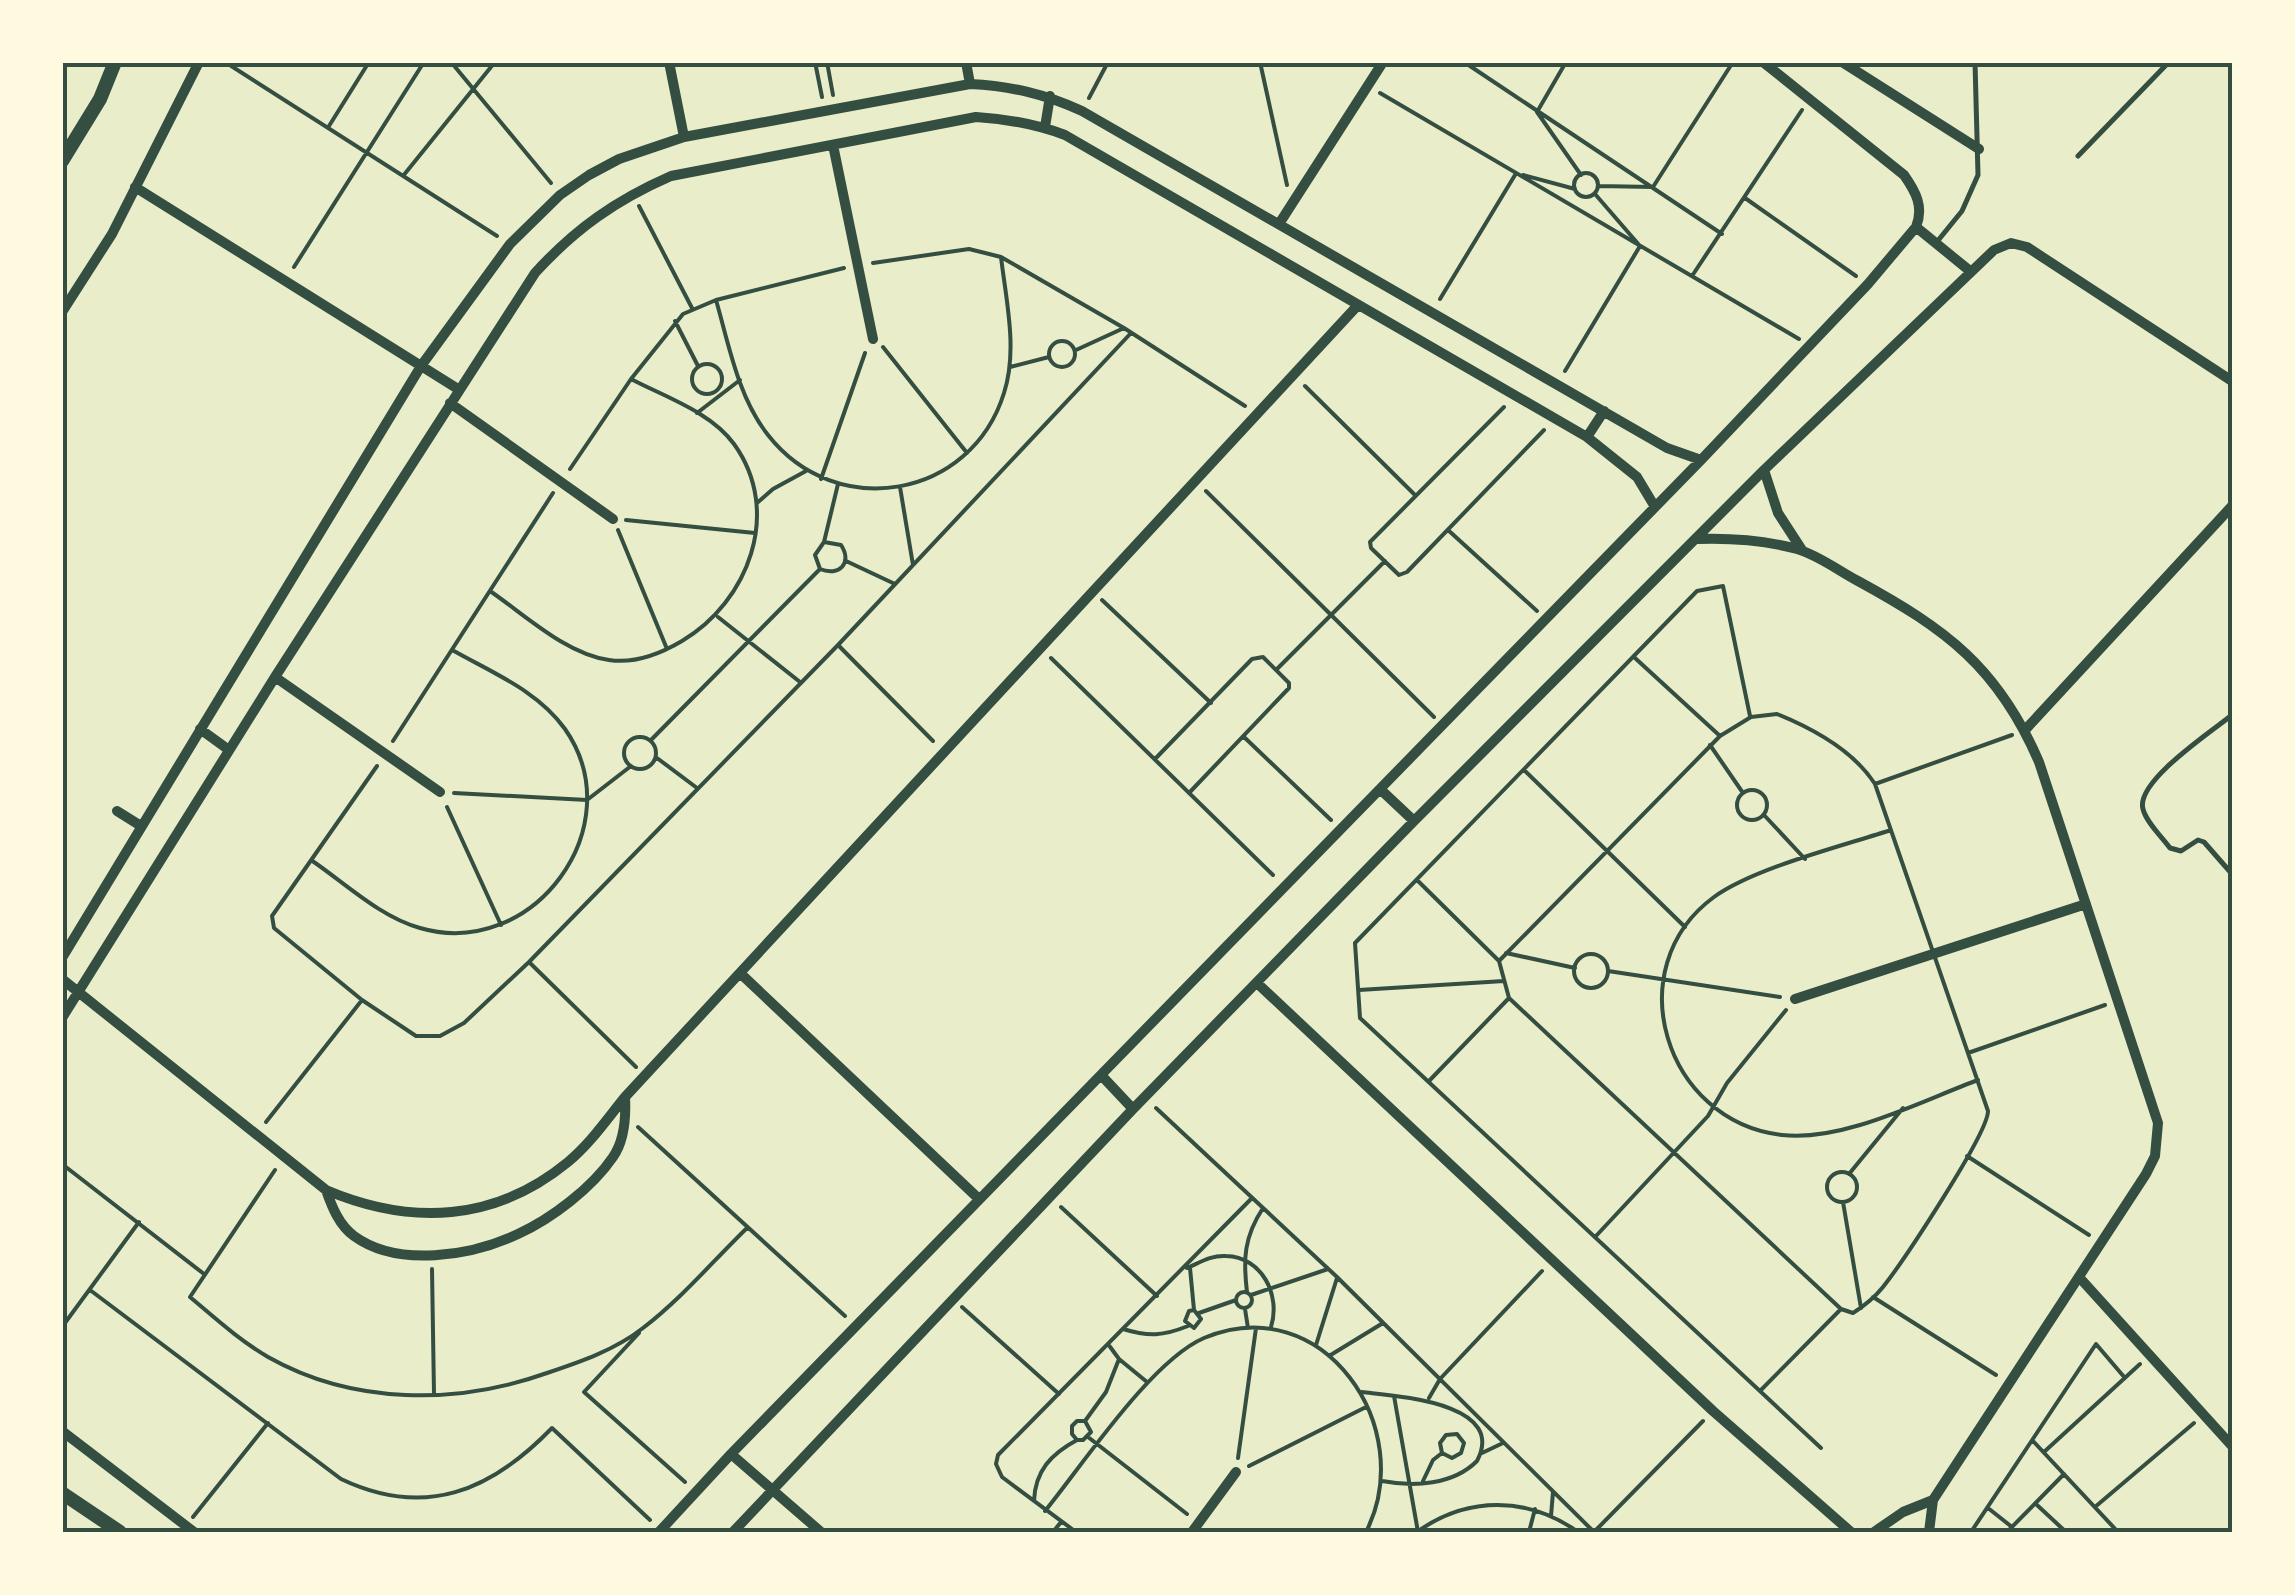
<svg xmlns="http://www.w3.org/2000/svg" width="2295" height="1595" viewBox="0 0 2295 1595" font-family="Overpass,sans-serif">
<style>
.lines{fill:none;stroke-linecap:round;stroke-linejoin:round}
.path{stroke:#344e41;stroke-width:4}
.service{stroke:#344e41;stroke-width:5}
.minor{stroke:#344e41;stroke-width:10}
.tertiary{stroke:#344e41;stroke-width:14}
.neatline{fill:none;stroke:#344e41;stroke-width:4}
</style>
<rect width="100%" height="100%" fill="#e9edc9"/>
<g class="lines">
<path class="path" d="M225,62l272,174
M451,62l100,121
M815,62l7,35
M827,62l6,33
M1260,62l27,123
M1464,62l258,172
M1566,62l-29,50 44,63
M1380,93l419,246
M1089,98l19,-36
M329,126l40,-64
M1574 185a12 12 0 1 1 24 0a12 12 0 1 1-24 0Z
M1523,175l52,14
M403,176l92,-114
M1598,186l55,1 80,-125
M1745,198l111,78
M639,206l53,102
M873,263l96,-14 32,8 123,71 121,78
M294,267l130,-205
M1692,276l110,-166
M1440,299l75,-124
M716,300c13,45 22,97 52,135 68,87 203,64 236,-42 14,-43 2,-93 -3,-136
M675,321l23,45
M1049 354a13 13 0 1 1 26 0a13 13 0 1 1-26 0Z
M883,347l84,106
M1076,350l48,-22
M692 379a15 15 0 1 1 30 0a15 15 0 1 1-30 0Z
M1010,367l39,-10
M1565,371l75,-125 -45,-52
M1305,386l110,109
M1504,407l-134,135 1,6 28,27 8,-3 137,-142
M697,413l43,-33
M570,469l61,-90 52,-65 33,-14 128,-32
M821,479l44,-126
M900,487l13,78
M1206,491l228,226
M757,503l16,-14 33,-18
M626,520l129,13
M618,530l49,119
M1448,530l89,81
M824,542l17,3c12,18 -2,32 -21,24l-5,-14 9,-13 14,-58
M846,561l49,23
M490,591c35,24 76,63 119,69 26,4 51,-6 73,-19 66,-39 101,-129 52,-197 -23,-32 -69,-47 -103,-65
M1102,600l109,103
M718,617l82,65
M838,645l95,96
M1051,658l222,217
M1635,658l85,78
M1276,670l109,-109
M1777,714c37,15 76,36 98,70l113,327c0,23 -86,152 -105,176 -8,10 -19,19 -30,26l-12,-4 -332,-311 -10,-37 221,-225 31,-19z
M1750,716l-27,-130 -26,5 -342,352 5,75 461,430
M1244,737l87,83
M624 753a16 16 0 1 1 32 0a16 16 0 1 1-32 0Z
M651,740l169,-171
M393,741l160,-248
M1710,745l33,48
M657,758l40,30
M1155,759l97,-100 11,-2 26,26v5l-100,105
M377,766l-105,150 2,12 88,72 54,36h24l24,-13 65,-61 309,-317 293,-312
M1524,770l161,157
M1875,784l137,-49
M1737 805a15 15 0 1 1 30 0a15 15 0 1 1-30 0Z
M454,793l133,7 44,-34
M447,807l54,118
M1764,815l41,44
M1891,830c-49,16 -137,38 -177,67 -97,71 -49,225 68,238 61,7 139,-34 196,-55
M311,860c34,23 69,57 109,68 113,33 213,-102 145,-199 -27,-38 -72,-56 -111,-78
M1417,880l82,81
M1506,953l69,15
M1574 971a17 17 0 1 1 34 0a17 17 0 1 1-34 0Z
M529,962l107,105
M1608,971l172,26
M1359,990l145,-9
M1968,1053l137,-48
M1429,1081l80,-83
M1156,1108l181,169 257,255
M266,1122l96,-122
M638,1127l207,189
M1967,1156l122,79
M62,1164l142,110
M275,1170l-85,127c25,21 49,43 78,60 85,48 189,48 279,16 33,-11 68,-23 96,-45 38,-29 70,-67 104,-100
M1827 1187a15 15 0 1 1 30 0a15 15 0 1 1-30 0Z
M1849,1174l54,-66
M1843,1202l18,106
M1061,1207l96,89
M1596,1236l112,-120 19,-33 59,-73
M1187,1268c12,-5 24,-13 39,-12 36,1 55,39 45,71
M1190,1268l4,42 7,9 -7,9 -9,-7 4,-10 5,-1
M432,1269l2,125
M90,1290l251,189c84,40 150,12 211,-51l98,92
M1236 1300a8 8 0 1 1 16 0a8 8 0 1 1-16 0Z
M1247,1292c-4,-33 -3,-55 16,-84
M1251,1295l77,-26
M1873,1297l123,78
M962,1307l97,87
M1245,1309l3,19
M1199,1313l37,-13
M62,1327l77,-105
M1123,1329c26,8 40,7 65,-3
M639,1333l-55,59 101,90
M1108,1344l11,15 28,23
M1316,1345l21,-67
M1329,1356l54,-33
M1760,1391l81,-82
M1362,1392c32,4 146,10 115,69 -24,24 -63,26 -95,20
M1394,1396l24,136
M1429,1398l11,-19 102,-108
M1085,1421l6,11 -8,8h-6l-5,-6v-8l5,-5h8l21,-29 13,-33
M1457,1434l7,9 -3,10 -9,5 -10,-5 -2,-10 6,-8z
M1088,1437l99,77
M2033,1441l85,91
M2044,1452l96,-88
M1482,1453l21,-10
M1238,1458l18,-130
M1249,1466l117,-59
M1423,1481l10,-21 9,-7
M1034,1501c1,-30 17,-47 43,-61
M2037,1505l29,27
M2095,1507l99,-84
M1988,1508l24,19
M1045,1511c39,-48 106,-150 159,-173 119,-50 215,90 162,194
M1551,1516l2,-24
M193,1517l75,-94
M1053,1532l8,-10
M1076,1532l-74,-55 -6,-13 2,-9 254,-257
M1417,1532c50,-36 111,-36 161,0
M1529,1532l6,-23
M1594,1532l109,-111
M1971,1532l125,-188 29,34
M2007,1532l57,-58"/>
<path class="service" d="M2078,156l91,-94
M1936,243l26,-32 16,-36 -3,-113
M2232,715c-20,16 -97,67 -89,94 3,13 19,28 27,39l11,3 17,-11 6,2 28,32"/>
<path class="minor" d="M669,62l15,75
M966,62l4,22
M1842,62l137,87
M1045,127l5,-31
M833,145l40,194
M135,187l323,202
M1279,224l104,-162
M1916,227l54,44
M62,312l50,-78 87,-172
M450,403l163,116
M1587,437l17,-26
M1764,470l14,43 24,37
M1698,539c33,-1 66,1 99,10 21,6 42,22 61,32 88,48 140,86 181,181l119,361 -3,33 -9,18 -213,326 -4,32
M275,677l165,115
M200,729l29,21
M2025,730l207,-224
M1380,789l34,32
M117,811l24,15
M62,958l359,-592 89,-122 50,-49 29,-20 30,-16 65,-22 286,-53c41,2 75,10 112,27l585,337 34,12
M740,973l239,226
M62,979l264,211c85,36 169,32 242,-28 22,-18 39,-43 57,-65l733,-792
M1257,983l456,428 138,121
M1795,999l291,-95
M62,1018l213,-341 260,-404c40,-44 81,-73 136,-97l305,-59c32,2 60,7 89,18l522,302 50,40 18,30
M1101,1075l32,34
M326,1190c6,17 13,35 28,46 44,32 117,20 164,-2 33,-15 74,-46 95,-77 12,-17 13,-41 12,-60
M2079,1277l153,169
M62,1431l132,101
M731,1454l90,78
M659,1532l72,-78 970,-994 167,-176 48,-57c8,-20 0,-35 -12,-52l-141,-113
M733,1532l400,-423 281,-288 350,-351 230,-220 17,-7 16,4 205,134
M1192,1532l44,-60
M1874,1532l29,-20 30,-12"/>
<path class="tertiary" d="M62,161l38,-62 15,-37
M62,1493l58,39"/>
</g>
<rect width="2295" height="1595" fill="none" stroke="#fefae0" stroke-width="130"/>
<rect x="65" y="65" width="2165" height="1465" class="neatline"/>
</svg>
